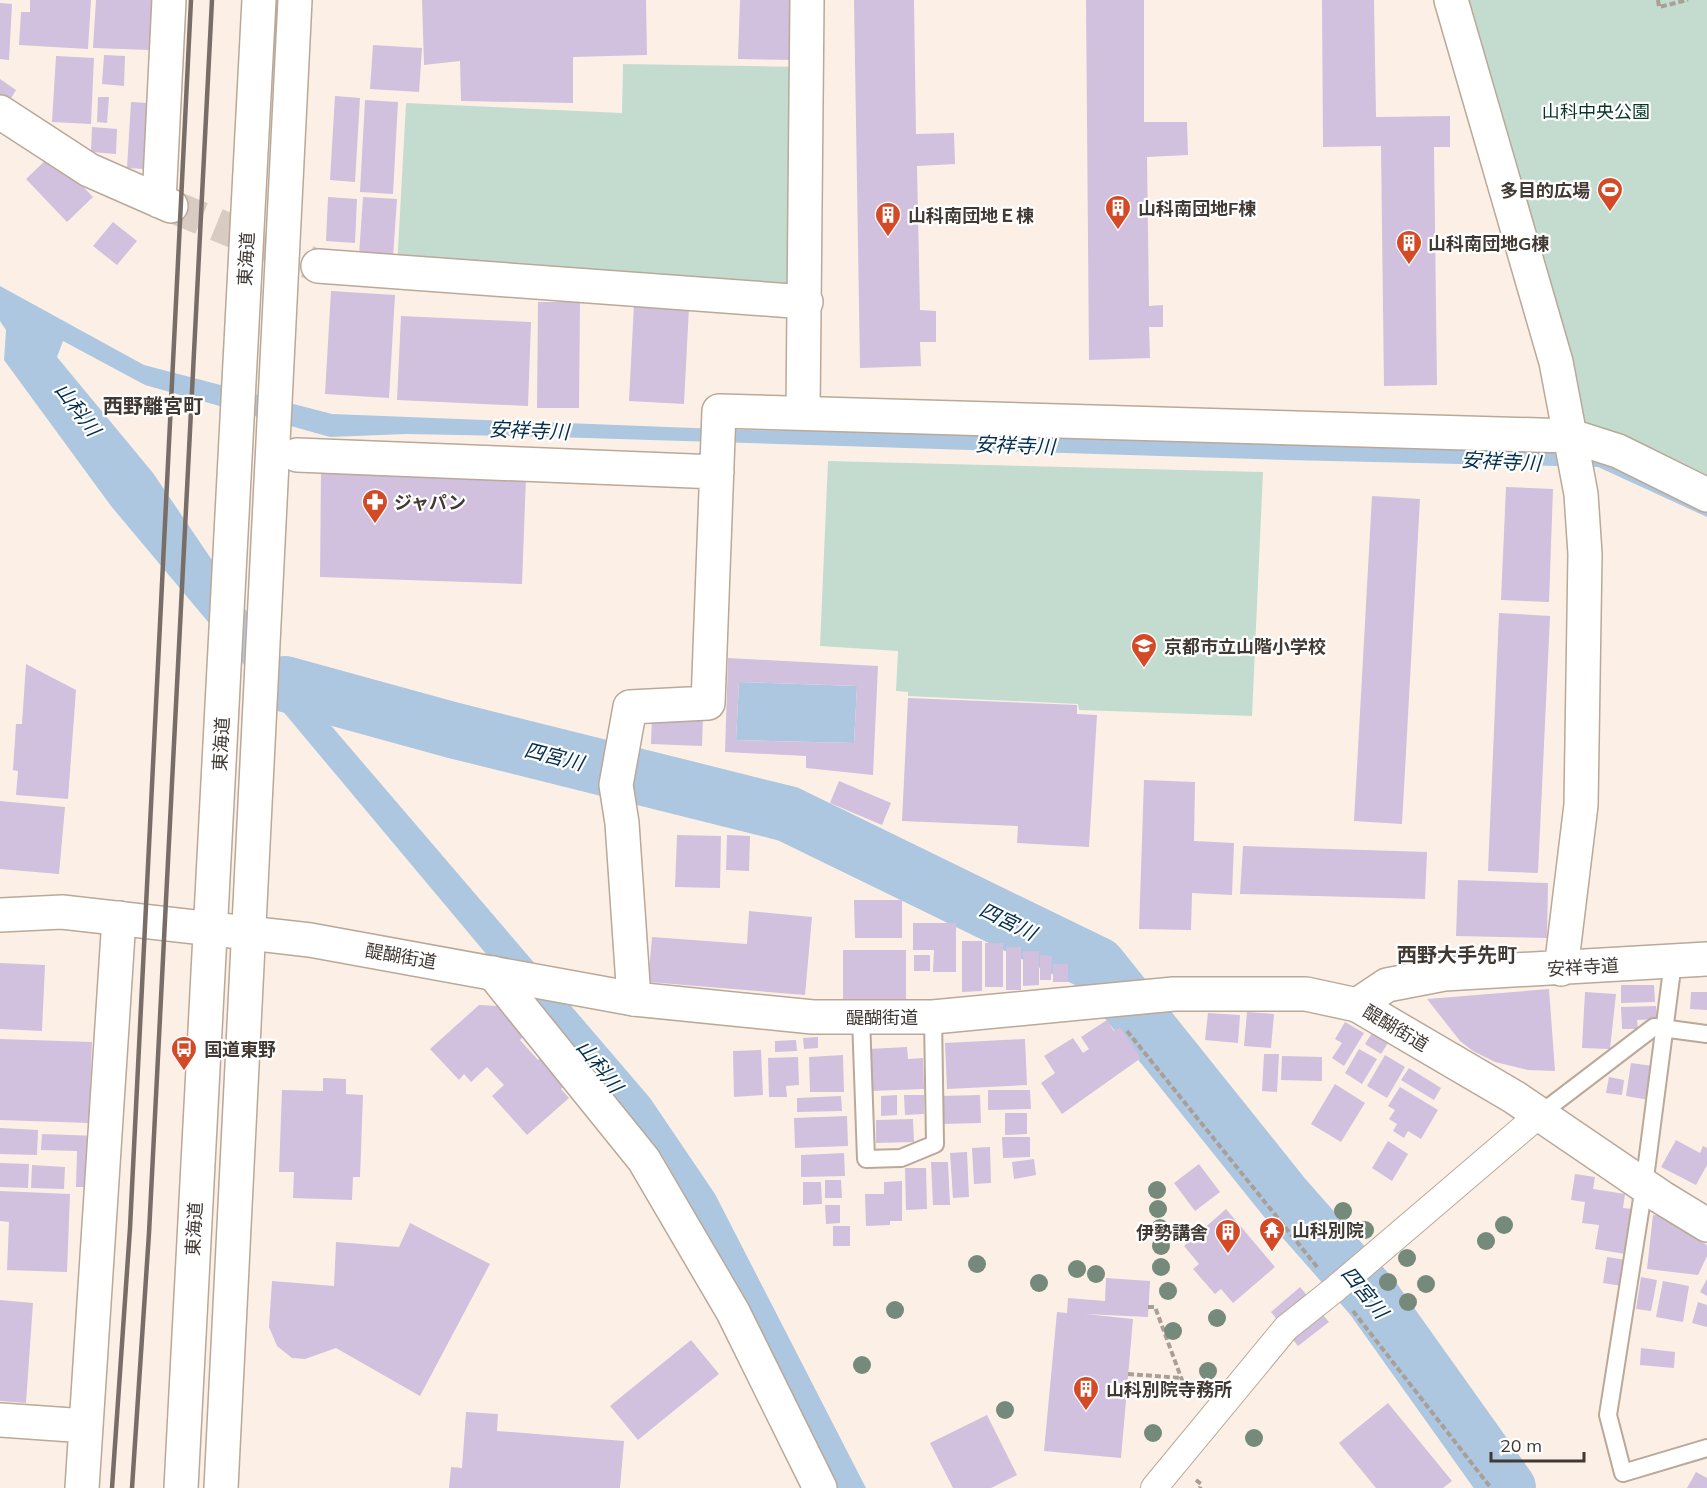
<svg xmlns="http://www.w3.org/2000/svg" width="1707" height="1488" viewBox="0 0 1707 1488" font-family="Mulish,'Noto Sans JP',sans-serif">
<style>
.green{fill:#c4dccf}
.water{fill:#aec7e0}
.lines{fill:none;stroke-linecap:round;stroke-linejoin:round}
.river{stroke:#aec7e0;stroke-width:56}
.building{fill:#d1c0de;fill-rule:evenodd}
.minor-tunnel{stroke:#d7cbc2;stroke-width:33;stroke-dasharray:33 16;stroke-linecap:butt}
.service-casing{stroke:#baa898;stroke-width:20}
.pedestrian-casing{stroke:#baa898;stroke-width:28}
.minor-casing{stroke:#baa898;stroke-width:36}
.secondary-casing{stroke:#baa898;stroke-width:36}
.trunk-casing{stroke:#baa898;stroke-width:36}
.path{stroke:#a99f96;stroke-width:4;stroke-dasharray:6 3;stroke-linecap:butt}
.service{stroke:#fff;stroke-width:16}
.pedestrian{stroke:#fff;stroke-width:26}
.minor{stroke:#fff;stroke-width:33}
.secondary{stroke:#fff;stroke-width:33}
.trunk{stroke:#fff;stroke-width:33}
.rail{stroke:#786e67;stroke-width:4.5}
.tree{fill:#758a7b}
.labels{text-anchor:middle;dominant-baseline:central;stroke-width:4.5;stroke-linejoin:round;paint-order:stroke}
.park-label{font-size:18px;fill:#063624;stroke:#fff}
.poi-label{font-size:18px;font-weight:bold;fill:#413933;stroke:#fff;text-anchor:start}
.street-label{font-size:18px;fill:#413933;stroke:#fff}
.neighbourhood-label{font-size:20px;font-weight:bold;fill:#413933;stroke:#fff}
.water-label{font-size:20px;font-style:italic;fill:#032f4f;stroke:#fff}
</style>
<rect width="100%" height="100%" fill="#fcf0e6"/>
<path class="green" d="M1449,0h258v495l-136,-59z
M623,64l179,3 -6,223 -399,-22 9,-165 216,10z
M828,461l435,11 -11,244 -173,-6 -1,-6 -170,-8v-4l-12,-1 2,-40 -78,-5z"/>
<path class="water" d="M0,286l144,79 188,49 413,16 236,3 527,16 86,5 113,47v16l-109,-50 -311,-7 -733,-23 -148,-3 -76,3 -185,-52 -82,-44 -6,16 96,116 145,214 352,411 65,96 151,294h-30l-84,-176 -89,-155 -81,-102 -95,-100 -376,-449 -107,-146 2,-30 -6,-9z
M739,682l118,4 -3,57 -118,-3z"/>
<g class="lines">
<path class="river" d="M285,684l167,46 336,84 310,151 186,232 88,100 136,191"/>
</g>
<path class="building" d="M30,0h61l-3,49 -69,-4 2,-33h9z
M96,0h57l-3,50 -57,-2z
M422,0h224l1,55 -74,2v46l-112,-2 -1,-40 -36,4z
M740,0h56l-1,60 -57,-1z
M854,0h60l2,134 38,-1 1,31 -38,2 3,144 16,1v31h-16l1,24 -61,2z
M1086,0h58v122h43l1,33 -41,2 2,149 14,-1v22h-14l1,31 -61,2z
M1322,0h52l2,117 74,-1v31h-16l3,238 -53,1 -3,-240 -58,1z
M0,3l12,1 -3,56 -9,-1z
M373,45l49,3 -3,44 -49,-3z
M104,55l21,1 -1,30 -22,-2z
M56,56l38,2 -3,66 -39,-2z
M0,79l16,11 -11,18 -5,-4z
M335,96l25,2 -5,84 -25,-2z
M98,97h11l-2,26 -10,-1z
M365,100l33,2 -5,92 -33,-2z
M131,102l18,1 -4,66 -18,-1z
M92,127l25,2 -1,25 -25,-2z
M52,154l41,43 -26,25 -41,-43z
M328,197l29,2 -2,44 -29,-2z
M363,197l34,2 -4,58 -34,-2z
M113,222l24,19 -20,24 -24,-19z
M331,291l64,4 -6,103 -64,-4z
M538,302h42l-1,106h-42z
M634,304l55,3 -5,97 -55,-3z
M401,316l130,6 -3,84 -131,-6z
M321,472l205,4 -4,108 -202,-7z
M1506,487l47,2 -4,113 -48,-2z
M1372,496l48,3 -18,325 -48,-3z
M1499,613l51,3 -12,257 -50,-2z
M728,658l150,8 -5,109 -67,-7v-12l-81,-4zM739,682l118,4 -3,57 -118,-3z
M26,664l50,26 -8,109 -52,-4 2,-24 -5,-1 3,-46h6z
M908,698l169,7v9l20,1 -8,132 -72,-4 1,-17 -116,-5z
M652,714l51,2 -1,30 -51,-2z
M1144,780l51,2 -1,59 40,2 -2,52 -40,-2 -1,37 -52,-1z
M839,781l52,22 -9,22 -52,-22z
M0,801l65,6 -6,67 -59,-5z
M677,835l44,1 -1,52 -45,-1z
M727,835l23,1 -1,35 -23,-1z
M1243,846l184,6 -2,47 -185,-5z
M1458,880l90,3 -1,55 -91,-2z
M854,900h48v38h-47z
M749,911l63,6 -7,78 -157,-13 4,-45 95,7z
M913,923h43v49h-23l1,-22h-21z
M962,941h20v50l-20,1z
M985,943h18v44h-18z
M1006,947h15v43h-15z
M843,950h63v49h-63z
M1023,951h16v34l-16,1z
M914,955h16v16h-16z
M1040,955l12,1 -1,24h-11z
M0,963l45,2 -3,66 -42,-2z
M1053,964h15v18h-15z
M1621,985h33l1,17 -34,1z
M1549,989l6,82 -27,-1 -33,-8 -22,-11 -13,-10 -33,-42z
M1585,992l31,2 -6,55 -28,-1z
M1691,992h16v18l-17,-1z
M479,1005l18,1 27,30 -4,4 18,20 6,-5 24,28 -7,6 8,9 -42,37 -35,-39 12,-11 -17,-18 -16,15 -7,-8 -5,6 -29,-31z
M1656,1006l1,13 -20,1 1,9h-16l-1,-22z
M1247,1012l27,2 -3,34 -27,-2z
M1208,1013l32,2 -2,28 -33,-3z
M1107,1020l7,11 6,-4 21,31 -79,56 -21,-31 14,-10 -11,-17 29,-18 10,15 6,-4 -8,-12z
M1345,1022l19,11 -20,33 -12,-8 10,-15 -7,-4z
M1372,1033l16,10 -7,11 -16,-10z
M818,1037v11l-14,1 -1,-11z
M0,1039l92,3 -3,81 -89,-3z
M1025,1039l2,46 -80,4 -2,-46z
M796,1040l1,11 -22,1v-11z
M907,1047l1,12 15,-1 1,31 -54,2 -1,-42z
M1359,1049l18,10 -15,25 -17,-11z
M761,1050l2,45 -29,2 -1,-46z
M1264,1054h15l-2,38 -15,-1z
M843,1055l1,37h-34l-1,-35z
M1385,1055l20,12 -18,31 -20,-12z
M1282,1056l40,1v24l-41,-1z
M798,1057l1,28 -13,1 1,11h-18l-1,-39z
M1631,1063l22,3 -4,34 -23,-4z
M1409,1068l32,20 -7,12 -33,-20z
M1609,1077l15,3 -2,15 -16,-2z
M323,1078l23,1v15l17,1 -3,82h-7l-1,23 -59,-2 1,-26h-15l3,-82 41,1z
M1335,1084l30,19 -24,39 -30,-18z
M1400,1087l38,23 -17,29 -13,-8 -4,7 -11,-7 4,-7 -8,-5 6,-9 -7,-4z
M988,1090h42l1,19 -43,1z
M897,1095v20l-16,1v-20z
M904,1095h20v19l-19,1z
M980,1095l1,28 -39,1 -1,-28z
M841,1096l1,15 -45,1v-14z
M1005,1113h22v21l-22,1z
M847,1116l1,30 -53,2 -1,-30z
M913,1119l1,23 -38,1v-23z
M0,1128l38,2 -1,25 -37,-1z
M42,1134l56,2 -2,51h-20l1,-36 -36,-1z
M1002,1137h28v20l-27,1z
M1676,1140l24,13 3,-7 4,2v17l-11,20 -35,-18z
M1388,1141l20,13 -16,27 -20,-13z
M990,1147l1,36 -17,1 -2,-36z
M967,1152l2,45 -16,1 -3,-45z
M844,1153l1,23 -44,1v-22z
M1034,1159l2,16 -22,4 -2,-17z
M931,1162h17l2,43h-17z
M0,1163l29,1 -1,24 -28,-1z
M1199,1164l21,28 -25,19 -21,-28z
M32,1165l33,2 -1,22 -33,-1z
M905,1168h21l1,41 -21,1z
M1575,1174l20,3 -2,12 32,5 -2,14 9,1 -7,45 -30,-5 4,-24 -17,-2 3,-21 -14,-2z
M825,1180h16l1,18h-17z
M902,1181v40h-12v4l-24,1 -1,-32h19v-12z
M803,1182h18l1,22 -19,1z
M0,1191l70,3 -3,78 -60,-2 2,-48 -9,-1z
M825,1205h15v18l-14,1z
M1226,1209l49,58 -42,36 -12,-14 -6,5 -22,-25 6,-5 -15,-18z
M1653,1215l10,1 44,29v11l-9,19 -51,-6z
M410,1223l80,41 -70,132 -84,-48 -31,11 -13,-1 -15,-12 -8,-19 3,-46 62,5 2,-44 63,5z
M833,1226h17v20h-17z
M1607,1257l19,3 -4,26 -19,-3z
M1641,1277l16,3 -6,31 -15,-2z
M1106,1278l44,3 -2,36 -63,-3 48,5 -12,139 -77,-7 13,-139 10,1 1,-15 37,3z
M1707,1279v17l-7,-4z
M1663,1281l26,5 -6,36 -27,-5z
M1300,1287l29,35 -31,24 -27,-34z
M0,1300l33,3 -7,100 -26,-2z
M1698,1302l9,3v22l-15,-4z
M691,1340l28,34 -81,66 -28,-34z
M1641,1348l34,4 -1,16 -34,-3z
M1388,1403l64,78 -9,7h-67l-37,-45z
M466,1412l32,2 -1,17 127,10 -4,47h-171l2,-21 11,1z
M987,1415l30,60 -26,13h-38l-23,-45z
M1696,1472l11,6v10h-20z"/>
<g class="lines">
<path class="minor-tunnel" d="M171,206l147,60"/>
<defs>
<path id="service" d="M1673,962l-29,224 -36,229 15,58 84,-25
M861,1018l5,141 35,-1 34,-14 -2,-127
M1540,1114l114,-87 53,7"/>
<path id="pedestrian" d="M1154,1488l132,-160 49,-39 205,-175"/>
<path id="minor" d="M1451,0l105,362 25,132 4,60 -4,251 -20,164
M0,112l89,58 82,36
M159,201l10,-201
M318,266l488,36
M803,412l4,-412
M297,455l420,17
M493,973l151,187 89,152 87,176
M634,999l-12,-176 -6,-38 14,-78 78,-4 11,-292 852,25 47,15 89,44
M1357,1005l30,-20 57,-11 263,-15
M0,1420l86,6
M82,1488l37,-570"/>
<path id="secondary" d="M0,915l62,-3 248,28 324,59 179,18h120l241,-23h132l51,11 157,92 147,100 46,28"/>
<path id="trunk" d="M181,1488l78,-1488
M221,1488l74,-1488"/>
</defs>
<use href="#service" class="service-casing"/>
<use href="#pedestrian" class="pedestrian-casing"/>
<use href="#minor" class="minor-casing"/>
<use href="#secondary" class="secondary-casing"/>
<use href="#trunk" class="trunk-casing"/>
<path class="path" d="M1658,0l1,7 29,-7
M1127,1031l191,237
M1148,1307h7l34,92
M1353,1311l138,177
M1128,1374l53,4
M1196,1480l5,4 -1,4"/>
<use href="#service" class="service"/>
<use href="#pedestrian" class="pedestrian"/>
<use href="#minor" class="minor"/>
<use href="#secondary" class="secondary"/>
<use href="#trunk" class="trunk"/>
<path class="rail" d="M112,1488l18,-260 61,-1228
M132,1488l17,-255 63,-1233"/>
</g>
<g class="tree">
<circle cx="1157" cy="1190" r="9"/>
<circle cx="1158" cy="1209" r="9"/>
<circle cx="1343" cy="1211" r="9"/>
<circle cx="1504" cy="1225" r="9"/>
<circle cx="1160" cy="1228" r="9"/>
<circle cx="1365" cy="1230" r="9"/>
<circle cx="1486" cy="1241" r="9"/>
<circle cx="1161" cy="1246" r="9"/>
<circle cx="1407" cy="1258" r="9"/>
<circle cx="977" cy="1264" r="9"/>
<circle cx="1161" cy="1267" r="9"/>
<circle cx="1077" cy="1269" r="9"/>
<circle cx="1096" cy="1274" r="9"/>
<circle cx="1388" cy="1282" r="9"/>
<circle cx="1039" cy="1283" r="9"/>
<circle cx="1426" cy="1284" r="9"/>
<circle cx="1168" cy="1291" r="9"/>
<circle cx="1408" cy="1302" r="9"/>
<circle cx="895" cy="1310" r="9"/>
<circle cx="1217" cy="1318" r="9"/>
<circle cx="1173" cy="1331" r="9"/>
<circle cx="862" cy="1365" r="9"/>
<circle cx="1208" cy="1371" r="9"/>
<circle cx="1005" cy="1410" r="9"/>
<circle cx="1153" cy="1433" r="9"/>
<circle cx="1254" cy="1438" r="9"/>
</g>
<defs>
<symbol id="stadium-pin" viewBox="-11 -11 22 30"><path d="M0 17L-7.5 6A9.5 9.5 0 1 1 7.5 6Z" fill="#d44a26" stroke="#fff"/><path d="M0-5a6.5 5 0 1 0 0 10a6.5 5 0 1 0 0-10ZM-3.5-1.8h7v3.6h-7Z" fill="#fff"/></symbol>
<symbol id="building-pin" viewBox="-11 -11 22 30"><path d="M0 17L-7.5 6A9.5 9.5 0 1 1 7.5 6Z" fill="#d44a26" stroke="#fff"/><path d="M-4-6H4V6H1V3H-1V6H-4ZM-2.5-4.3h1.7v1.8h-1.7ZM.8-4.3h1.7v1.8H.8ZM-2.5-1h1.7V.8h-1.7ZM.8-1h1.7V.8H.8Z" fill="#fff"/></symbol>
<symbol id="pharmacy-pin" viewBox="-11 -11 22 30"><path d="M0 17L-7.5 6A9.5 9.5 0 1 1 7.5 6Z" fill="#d44a26" stroke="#fff"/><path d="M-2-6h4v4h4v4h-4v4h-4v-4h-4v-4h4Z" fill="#fff"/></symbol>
<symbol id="school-pin" viewBox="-11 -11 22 30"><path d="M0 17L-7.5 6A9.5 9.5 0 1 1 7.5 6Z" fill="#d44a26" stroke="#fff"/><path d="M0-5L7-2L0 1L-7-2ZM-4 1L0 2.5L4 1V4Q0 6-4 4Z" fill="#fff"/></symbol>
<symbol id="bus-pin" viewBox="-11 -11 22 30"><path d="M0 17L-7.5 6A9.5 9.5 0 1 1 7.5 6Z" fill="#d44a26" stroke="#fff"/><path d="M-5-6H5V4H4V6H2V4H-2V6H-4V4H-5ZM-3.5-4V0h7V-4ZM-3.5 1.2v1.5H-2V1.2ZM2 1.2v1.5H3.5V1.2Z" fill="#fff"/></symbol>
<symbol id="temple-pin" viewBox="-11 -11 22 30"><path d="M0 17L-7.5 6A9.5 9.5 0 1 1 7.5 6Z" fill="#d44a26" stroke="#fff"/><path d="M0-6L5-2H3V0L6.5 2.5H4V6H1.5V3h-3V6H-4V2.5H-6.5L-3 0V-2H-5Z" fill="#fff"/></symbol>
</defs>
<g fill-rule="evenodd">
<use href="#stadium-pin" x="1595" y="175" width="30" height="40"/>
<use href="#building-pin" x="1103" y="193" width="30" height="40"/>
<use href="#building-pin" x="873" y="200" width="30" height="40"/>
<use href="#building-pin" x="1394" y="228" width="30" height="40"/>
<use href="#pharmacy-pin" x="360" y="487" width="30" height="40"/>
<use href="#school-pin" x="1129" y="631" width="30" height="40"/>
<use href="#bus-pin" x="169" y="1034" width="30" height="40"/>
<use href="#temple-pin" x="1257" y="1215" width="30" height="40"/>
<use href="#building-pin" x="1213" y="1217" width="30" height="40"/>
<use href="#building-pin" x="1071" y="1374" width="30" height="40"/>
</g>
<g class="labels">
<g class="park-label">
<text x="1596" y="111">山科中央公園</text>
</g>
<g class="poi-label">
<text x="1590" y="190" text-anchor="end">多目的広場</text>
<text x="1138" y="208">山科南団地F棟</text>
<text x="908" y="215">山科南団地Ｅ棟</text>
<text x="1428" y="243">山科南団地G棟</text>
<text x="394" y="502">ジャパン</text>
<text x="1164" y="646">京都市立山階小学校</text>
<text x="204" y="1049">国道東野</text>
<text x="1292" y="1230">山科別院</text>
<text x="1208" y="1232" text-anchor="end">伊勢講舎</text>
<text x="1106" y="1389">山科別院寺務所</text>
</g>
<g class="street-label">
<text transform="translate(246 259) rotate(-87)">東海道</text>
<text transform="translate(221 744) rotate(-87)">東海道</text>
<text transform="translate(401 956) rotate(10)">醍醐街道</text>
<text transform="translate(1583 967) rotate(-3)">安祥寺道</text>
<text x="882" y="1017">醍醐街道</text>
<text transform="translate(1396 1028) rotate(31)">醍醐街道</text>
<text transform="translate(194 1229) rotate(-87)">東海道</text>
</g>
<g class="neighbourhood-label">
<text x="153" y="405">西野離宮町</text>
<text x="1457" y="954">西野大手先町</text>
</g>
<g class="water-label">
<text transform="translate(78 409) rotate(53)">山科川</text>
<text transform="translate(529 430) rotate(2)">安祥寺川</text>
<text transform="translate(1015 445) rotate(2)">安祥寺川</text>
<text transform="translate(1501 461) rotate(3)">安祥寺川</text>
<text transform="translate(554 756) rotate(14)">四宮川</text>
<text transform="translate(1008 921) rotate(26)">四宮川</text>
<text transform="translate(600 1066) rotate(52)">山科川</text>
<text transform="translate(1365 1292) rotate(51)">四宮川</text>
</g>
</g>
<path d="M1491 1452v9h93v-9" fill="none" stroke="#413933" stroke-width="3"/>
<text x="1500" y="1452" font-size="18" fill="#413933" stroke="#ffffff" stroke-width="4.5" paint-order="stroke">20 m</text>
</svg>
